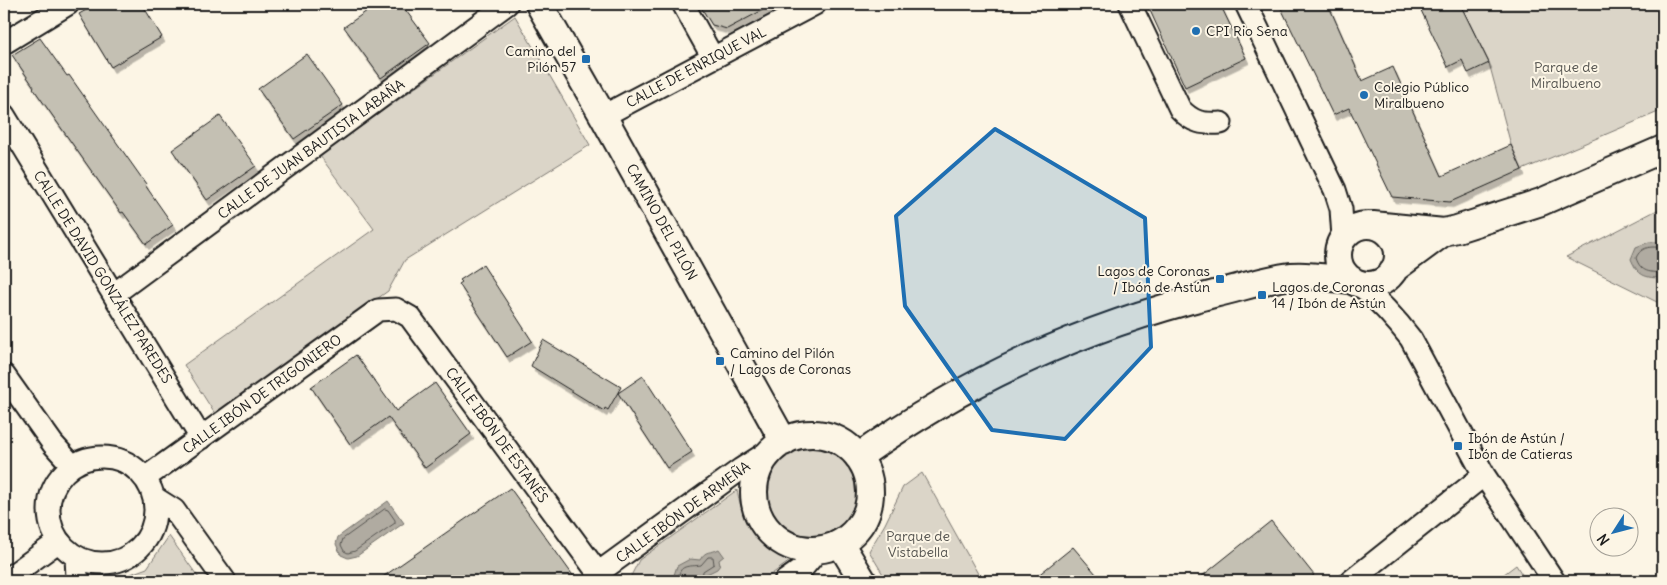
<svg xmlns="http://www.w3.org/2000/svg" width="1667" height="585" viewBox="0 0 1667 585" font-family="Delius,sans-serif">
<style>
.green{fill:#dbd5c8;stroke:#7c7872}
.water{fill:#b0aba1;stroke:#75726c}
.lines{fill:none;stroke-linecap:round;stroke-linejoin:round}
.shore{stroke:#575551;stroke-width:1}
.building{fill:#c4c0b3;stroke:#1c1c1c;filter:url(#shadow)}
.minor-casing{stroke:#1c1c1c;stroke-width:25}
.tertiary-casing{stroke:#1c1c1c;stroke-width:30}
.minor{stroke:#fcf5e5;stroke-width:21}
.tertiary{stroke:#fcf5e5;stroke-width:26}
.marked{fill:#1f6fb2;fill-opacity:0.2;stroke:#1f6fb2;stroke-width:4;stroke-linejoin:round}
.poi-dot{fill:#1f6fb2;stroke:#fcf5e5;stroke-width:2}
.labels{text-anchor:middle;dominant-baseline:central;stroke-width:4;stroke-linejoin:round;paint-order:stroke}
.poi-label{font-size:14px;fill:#1c1c1c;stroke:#fcf5e5;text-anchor:start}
.street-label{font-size:14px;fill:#1c1c1c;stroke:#fcf5e5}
.park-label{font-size:14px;fill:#555450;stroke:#fcf5e5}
</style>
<defs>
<filter id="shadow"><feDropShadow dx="3" dy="5.5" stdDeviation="0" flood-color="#0004"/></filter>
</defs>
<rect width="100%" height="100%" fill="#fcf5e5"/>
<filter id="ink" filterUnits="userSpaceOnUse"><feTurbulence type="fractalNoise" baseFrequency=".02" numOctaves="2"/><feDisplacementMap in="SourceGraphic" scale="10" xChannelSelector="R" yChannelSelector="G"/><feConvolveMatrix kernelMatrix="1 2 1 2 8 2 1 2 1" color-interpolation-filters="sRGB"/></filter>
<g filter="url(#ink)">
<path class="green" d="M1460,4h203v106l-141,60 -11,-25 -22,-82z
M515,16l75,129 -185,115 -17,31 -173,123 -31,-49 190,-136 -54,-73z
M1663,207v98l-97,-48z
M766 492a47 47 0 1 1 94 0a47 47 0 1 1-94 0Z
M922,473l60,108h-95l-18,-30 16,-27 18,-37z
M737,490c7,35 19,56 53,71l-28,20h-130l-1,-5 8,-16z
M169,536l32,45h-89l35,-13z
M1516,565l10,16h-31z"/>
<path class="water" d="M1649,242h11l3,3v33c-18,0 -25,-2 -32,-19l5,-12z
M388,501l16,22 -47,33 -9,2 -7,-3 -5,-11 2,-7z
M719,549l5,7 -5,4 1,5 -3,4 -10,5 -1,7h-31l-2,-3 4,-12 13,-7 10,1c6,-11 10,-6 19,-11z"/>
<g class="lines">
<path class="shore" d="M1663,248c-11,-2 -22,-2 -27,10 5,15 14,14 27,15
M385,509l3,1 7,10v3l-40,28 -7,2 -4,-2 -3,-6 2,-6z
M679,581c-2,-18 11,-14 22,-16l7,-8h5l1,7 -11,7 -1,10"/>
</g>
<path class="building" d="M97,4h45l20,33 -51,30 -32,-53z
M377,4h24l29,39 -49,35 -37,-51z
M699,4h75l-47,25 -15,-4z
M1147,4h73l26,54 -61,29z
M1279,4h49l34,77 31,-14 49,109 69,-31 11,25 -72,32 -58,-5 -43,-89 -16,7z
M1418,4h42l29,59 -21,10 -6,-13 -14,7z
M40,38l27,38 2,-1 77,109 -1,1 28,40 -27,19 -23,-32 -2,1 -88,-125 1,-1 -22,-32z
M307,54l36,51 -49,34 -36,-50z
M220,116l36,50 -49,34 -35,-50z
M483,265l49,76 -25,16 -48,-73 3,-2 -2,-2z
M543,340l78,47 -13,23 -3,-2 -1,3 -73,-45z
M356,355l40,56 39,-28 36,51 -46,34 -37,-51 -38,27 -39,-57z
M643,376l49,76 -25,16 -49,-75z
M510,488l67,93h-200z
M1271,521l43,54 -8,6h-110z
M1073,547l29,34h-71z"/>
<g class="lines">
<defs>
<path id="minor" d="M683,4l30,54
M1130,4l50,105c13,14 23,15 41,14
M1246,4l89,186 6,19 2,28
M4,43l64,-39
M4,115l197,323
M603,116l212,-112
M1358,283c20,17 37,35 53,56l73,136 70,106
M114,294l393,-290
M4,375l49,69 19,21
M49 510a53 53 0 1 1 106 0a53 53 0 1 1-106 0Z
M145,478l233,-168 18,-1 14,8 194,264
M155,498l19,12 51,71
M76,557l1,21 3,3
M598,573l143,-104 22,-14 6,-1
M4,581l55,-40
M785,581l17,-12 16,-19
M1351,581l133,-106"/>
<path id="tertiary" d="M539,4l64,112 181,326
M1373,225l71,7 13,-3 84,-27 122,-53
M1338 255a30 30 0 1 1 60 0a30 30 0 1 1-60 0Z
M1394,269l50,-37
M754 492a58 58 0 1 1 116 0a58 58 0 1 1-116 0Z
M858,457c110,-78 225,-130 356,-163 26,-6 52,-15 78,-18 15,-2 43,3 60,4
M840,543l23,38"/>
</defs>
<use href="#minor" class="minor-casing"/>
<use href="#tertiary" class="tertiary-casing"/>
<use href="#minor" class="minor"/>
<use href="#tertiary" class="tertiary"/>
</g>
</g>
<path class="marked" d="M995,129l150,89 6,129 -86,92 -73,-9 -87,-124 -9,-90z"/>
<g class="poi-dot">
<circle cx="1196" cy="31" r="5"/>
<rect x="581" y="54" width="10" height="10" rx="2.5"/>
<circle cx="1364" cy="95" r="5"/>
<rect x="1215" y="274" width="10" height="10" rx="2.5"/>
<rect x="1257" y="290" width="10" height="10" rx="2.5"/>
<rect x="715" y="356" width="10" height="10" rx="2.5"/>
<rect x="1453" y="441" width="10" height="10" rx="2.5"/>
</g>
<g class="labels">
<g class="poi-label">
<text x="1206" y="31">CPI Rio Sena</text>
<text x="576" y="51" text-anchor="end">Camino del<tspan x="576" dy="16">Pilón 57</tspan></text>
<text x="1374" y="87">Colegio Público<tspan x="1374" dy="16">Miralbueno</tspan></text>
<text x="1210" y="271" text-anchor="end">Lagos de Coronas<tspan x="1210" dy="16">/ Ibón de Astún</tspan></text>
<text x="1272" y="287">Lagos de Coronas<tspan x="1272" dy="16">14 / Ibón de Astún</tspan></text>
<text x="730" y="353">Camino del Pilón<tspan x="730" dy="16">/ Lagos de Coronas</tspan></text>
<text x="1468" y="438">Ibón de Astún /<tspan x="1468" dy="16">Ibón de Catieras</tspan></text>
</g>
<g class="street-label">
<text transform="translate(696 67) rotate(-28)">CALLE DE ENRIQUE VAL</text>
<text transform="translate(311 149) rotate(-36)">CALLE DE JUAN BAUTISTA LABAÑA</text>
<text transform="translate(662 222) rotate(61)">CAMINO DEL PILÓN</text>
<text transform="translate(103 277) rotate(58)">CALLE DE DAVID GONZÁLEZ PAREDES</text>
<text transform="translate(262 394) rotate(-36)">CALLE IBÓN DE TRIGONIERO</text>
<text transform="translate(497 435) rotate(54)">CALLE IBÓN DE ESTANÉS</text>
<text transform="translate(683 512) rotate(-36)">CALLE IBÓN DE ARMEÑA</text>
</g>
<g class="park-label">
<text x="1566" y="67">Parque de<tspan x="1566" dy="16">Miralbueno</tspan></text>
<text x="918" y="536">Parque de<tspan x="918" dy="16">Vistabella</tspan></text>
</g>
</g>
<rect width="1667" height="585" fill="none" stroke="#fcf5e5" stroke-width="20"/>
<rect x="10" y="10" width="1647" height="565" fill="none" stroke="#1c1c1c" stroke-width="2" filter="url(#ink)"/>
<g transform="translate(1614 532) rotate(234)"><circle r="24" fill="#fcf5e5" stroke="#a29e95"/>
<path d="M0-4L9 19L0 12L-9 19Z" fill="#1f6fb2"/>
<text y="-8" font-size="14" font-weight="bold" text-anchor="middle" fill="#1c1c1c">N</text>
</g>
</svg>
